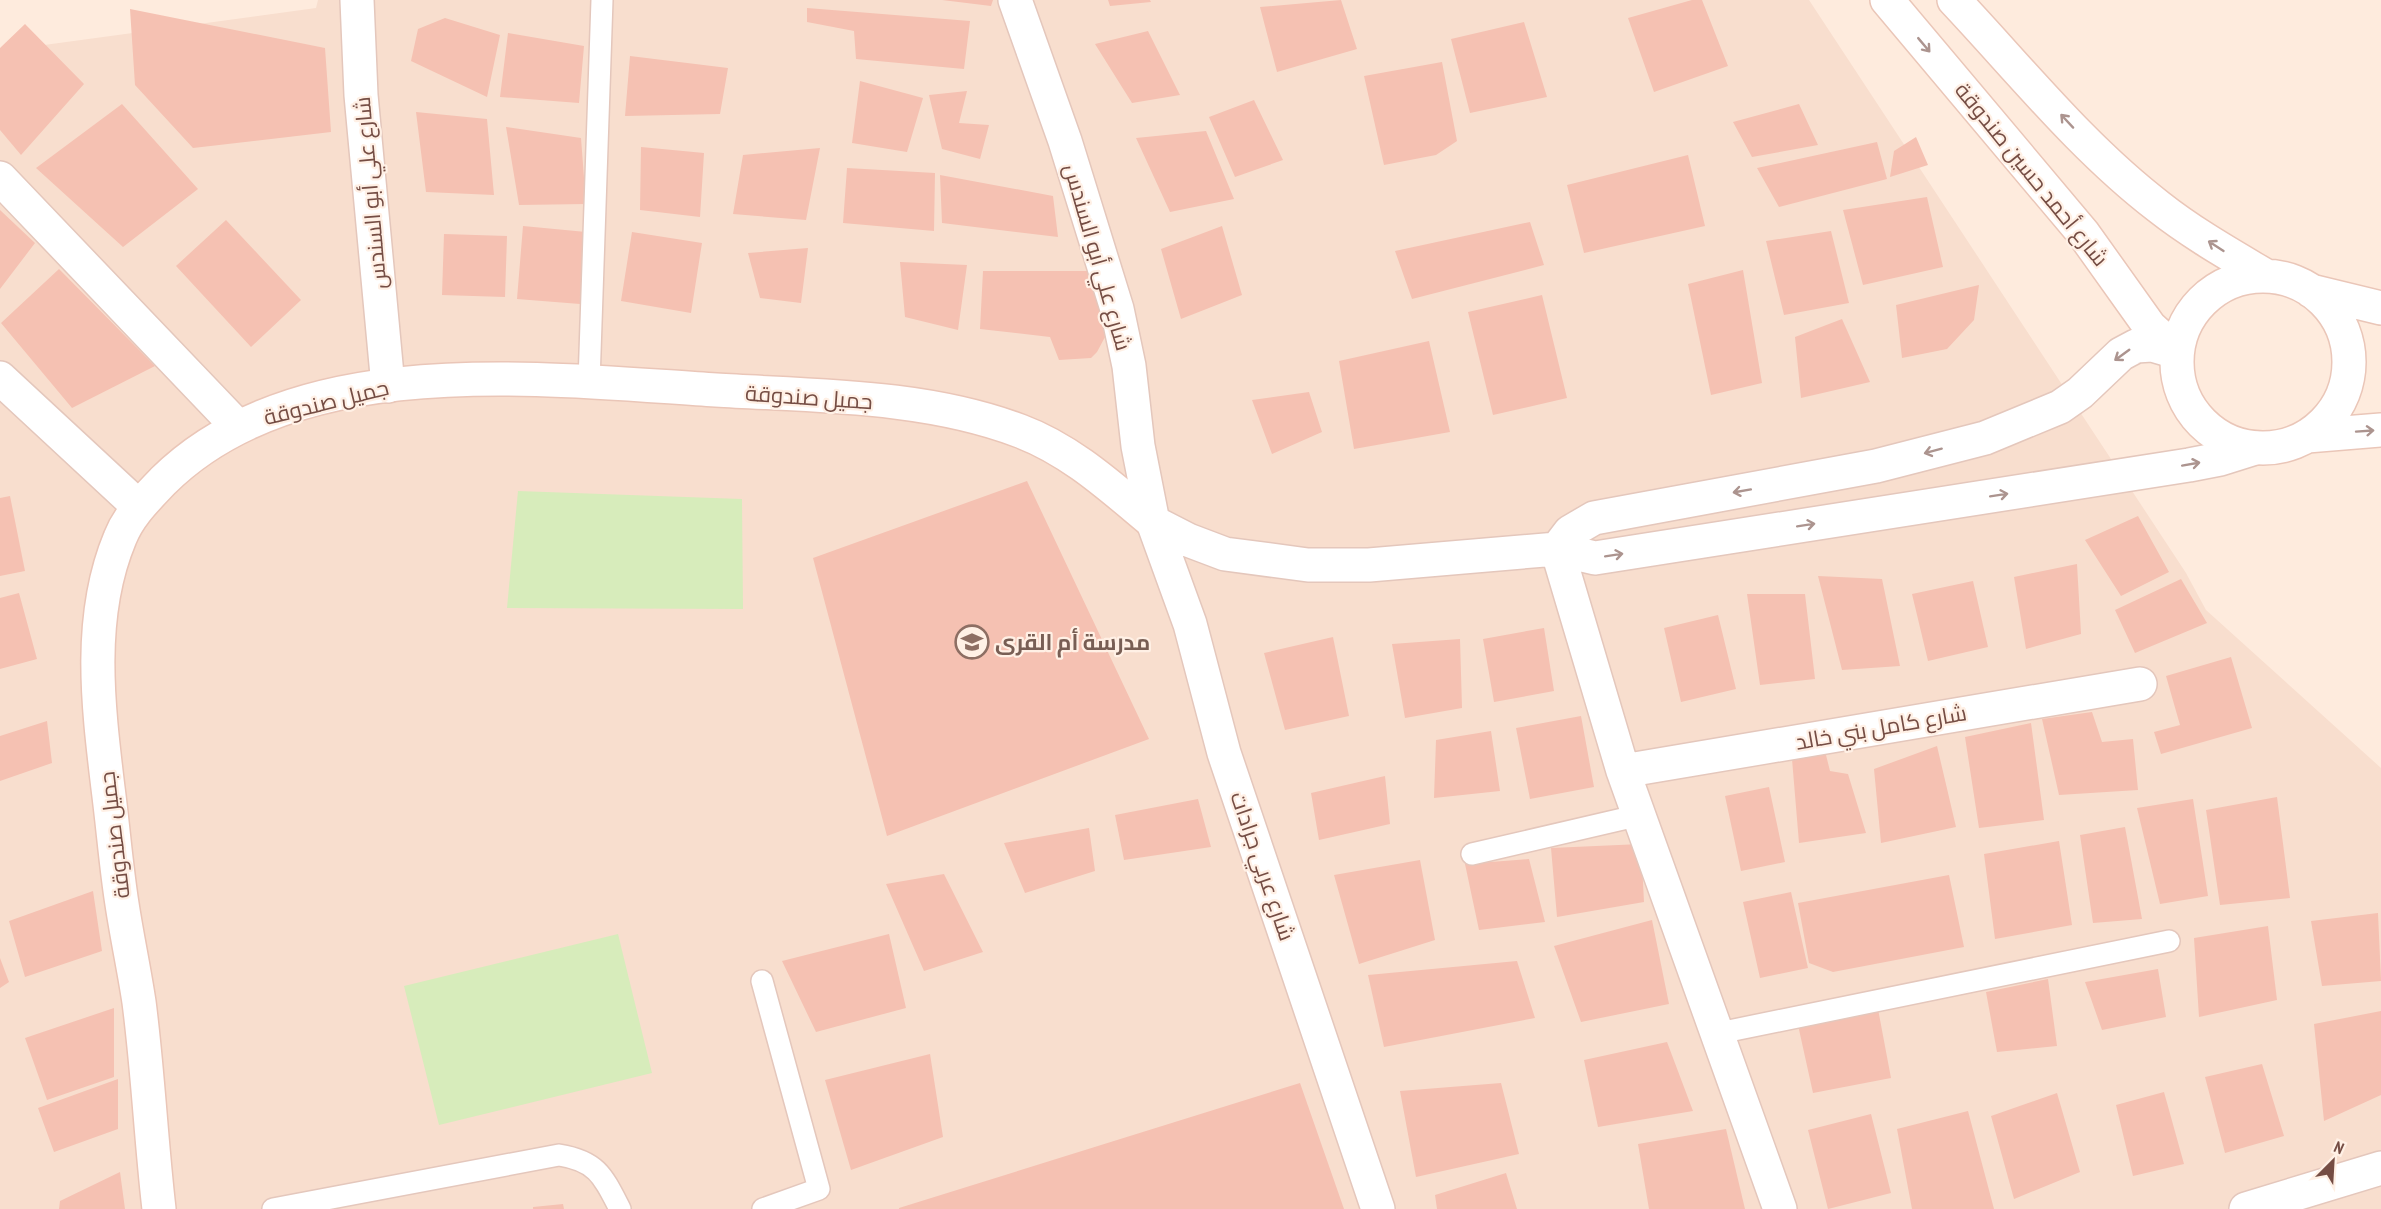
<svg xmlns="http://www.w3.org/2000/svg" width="2381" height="1209" viewBox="0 0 2381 1209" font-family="'PT Sans Narrow',Cairo,sans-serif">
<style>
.residential{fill:#f8dece}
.green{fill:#d7ecbb}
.building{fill:#f5c1b2}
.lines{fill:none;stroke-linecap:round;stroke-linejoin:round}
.service-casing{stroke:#e4c7bc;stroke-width:24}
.minor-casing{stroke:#e4c7bc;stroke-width:36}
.secondary-casing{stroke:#eac6b8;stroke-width:36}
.service{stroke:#fff;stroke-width:21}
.minor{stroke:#fff;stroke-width:33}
.secondary{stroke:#fff;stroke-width:33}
.oneway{stroke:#ac948f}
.labels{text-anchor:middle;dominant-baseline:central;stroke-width:4.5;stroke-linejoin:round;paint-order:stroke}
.street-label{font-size:22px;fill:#754d44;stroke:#fff0e5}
.education-label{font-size:22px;font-weight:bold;fill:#785e54;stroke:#fff0e5;text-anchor:start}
</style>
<rect width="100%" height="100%" fill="#feebdd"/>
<path class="residential" d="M318,0h1491l377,573 20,37 175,158v441h-2381v-1158l316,-43z"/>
<path class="green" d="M518,491l224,8 1,110 -236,-1z
M618,934l34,139 -213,52 -35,-139z"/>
<path class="building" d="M942,0h51l-2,6z
M1108,0h42l1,2 -41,4z
M1341,0l16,49 -80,23 -17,-65z
M1692,0h10l26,66 -74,26 -26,-74z
M807,8l163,13 -6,48 -108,-10 -2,-28 -47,-9z
M130,9l195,39 6,84 -138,16 -58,-63z
M445,18l55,17 -13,62 -76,-36 7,-32z
M1524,22l23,75 -77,16 -19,-74z
M25,24l59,60 -63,71 -21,-25v-82z
M1148,31l32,64 -48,8 -37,-59z
M508,33l76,13 -5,57 -79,-6z
M630,56l98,12 -8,46 -95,2z
M1442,62l15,79 -21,14 -52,10 -20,-89z
M860,81l63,17 -16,54 -55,-9z
M967,91l-8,32 30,2 -9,34 -38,-10 -13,-54z
M1254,100l29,60 -48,17 -26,-60z
M122,104l76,85 -75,58 -87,-79z
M1799,104l19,41 -66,12 -19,-35z
M416,112l71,7 7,76 -68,-3z
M506,127l75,11 5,66 -67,1z
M1206,131l28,68 -64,13 -34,-74z
M1916,137l12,28 -38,12 4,-26z
M1877,142l10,37 -108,28 -22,-39z
M641,147l63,6 -4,64 -60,-7z
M820,148l-14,72 -73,-6 10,-59z
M1688,155l17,71 -121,27 -17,-68z
M847,168l88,5 -1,58 -91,-8z
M940,175l113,21 5,41 -116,-14z
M1927,197l16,70 -80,18 -20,-75z
M0,210l35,33 -35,46z
M226,220l75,80 -50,47 -75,-81z
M1530,222l14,43 -132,34 -17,-48z
M523,226l63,6 -6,72 -63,-5z
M1222,226l20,69 -61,24 -20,-70z
M1831,231l18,72 -65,12 -18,-74z
M632,232l70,11 -11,70 -70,-12z
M444,234l63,2 -2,61 -63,-2z
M808,248l-7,55 -41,-5 -12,-45z
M900,262l67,3 -9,65 -53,-13z
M59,269l96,97 -83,42 -71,-85z
M1743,270l19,113 -51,12 -23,-111z
M983,271h108l14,66 -8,15 -6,6 -32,2 -9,-23 -70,-8z
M1979,285l-5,35 -27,29 -45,9 -6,-53z
M1542,295l25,103 -74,17 -25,-103z
M1842,319l28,63 -69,16 -6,-61z
M1429,341l21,91 -96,17 -15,-88z
M1309,392l13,40 -50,22 -20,-54z
M1027,481l122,258 -262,97 -74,-278z
M10,496l15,75 -25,5v-78z
M2138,516l31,56 -48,24 -36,-56z
M2077,564l4,70 -55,15 -12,-72z
M1818,576l64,3 18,87 -58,4z
M2181,579l26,44 -72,30 -20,-43z
M1973,581l15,66 -60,14 -16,-67z
M19,593l18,66 -37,10v-71z
M1747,594h58l10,85 -55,6z
M1718,615l18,74 -55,13 -17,-74z
M1544,628l10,63 -60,11 -11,-63z
M1333,637l16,79 -64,14 -21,-77z
M1460,639l2,69 -57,10 -13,-74z
M2231,657l21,71 -91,26 -7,-22 26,-7 -14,-49z
M2092,712l10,30 31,-3 5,51 -79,5 -17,-76z
M1581,716l13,71 -64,12 -14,-71z
M47,721l5,42 -52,18v-45z
M2031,723l13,97 -65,8 -14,-91z
M1491,731l9,60 -66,7 2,-58z
M1937,746l19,81 -75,16 -7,-74z
M1791,747h33l6,24 18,3 18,59 -67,10z
M1385,776l5,48 -71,16 -8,-47z
M1769,787l16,75 -44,9 -16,-75z
M2277,797l13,101 -70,7 -14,-95z
M1198,799l13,48 -87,13 -9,-45z
M2193,799l15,97 -48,8 -23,-96z
M2125,827l17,92 -49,4 -13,-88z
M1089,828l6,43 -70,22 -21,-50z
M2059,841l13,84 -77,14 -11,-85z
M1641,844l3,58 -87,15 -6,-69z
M1529,859l16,63 -66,8 -14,-66z
M1420,860l15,80 -76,24 -25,-89z
M944,874l39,78 -59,19 -38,-87z
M1949,875l15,72 -131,25 -24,-9 -11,-60z
M93,891l9,60 -77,26 -16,-56z
M1791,892l17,76 -48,10 -17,-76z
M2378,913l3,68 -59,5 -11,-65z
M1652,920l17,84 -88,18 -27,-76z
M2268,926l9,74 -78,17 -5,-79z
M889,934l17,74 -90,24 -34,-71z
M0,958l9,24 -9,6z
M1517,961l18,57 -151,29 -16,-72z
M2158,969l8,48 -64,13 -17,-48z
M2048,979l9,67 -60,6 -11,-60z
M114,1008v69l-67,23 -22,-62z
M1878,1009l13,69 -78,15 -15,-68z
M2381,1011v84l-57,26 -10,-97z
M1667,1042l26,69 -95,16 -14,-67z
M930,1054l13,83 -92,33 -26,-90z
M2262,1064l22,72 -59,17 -20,-76z
M118,1079v50l-64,23 -16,-44z
M1300,1083l44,126h-445v-1z
M1501,1083l18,71 -103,23 -16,-86z
M2164,1092l20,72 -51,12 -17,-71z
M2057,1093l23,79 -66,27 -23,-83z
M1968,1111l26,98h-82l-15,-80z
M1871,1114l20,79 -63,16 -20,-79z
M1726,1129l19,80h-96l-11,-65z
M120,1172l5,37h-66l1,-8z
M1506,1173l11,36h-80l-2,-14z
M563,1204l1,5h-31v-2z"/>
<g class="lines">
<defs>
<path id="service" d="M589,382l13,-382
M1472,854l168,-39
M762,981l57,208 -56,20
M1719,1033l450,-92
M273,1209l286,-54c38,6 44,21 61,54"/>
<path id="minor" d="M357,0l4,95 27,291
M1015,0l50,141 52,168 12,57 9,80 15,76 37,102 34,129 154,456
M0,178l238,249
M0,378l138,128
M1153,522l35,18 37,14 83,11h61l188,-16 38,9 594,-93 31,-6 35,-11
M1557,549l66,222 157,438
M1557,549l13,-17 24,-14 282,-52 109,-28 75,-31 20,-14 41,-39 15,-8 16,-1 24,7
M1623,771l517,-87
M2246,1209l135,-41"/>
<path id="secondary" d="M1887,0l196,233 67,94 10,9 18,7
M1954,0c66,70 128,148 205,207 33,26 70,47 107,69
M2177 362a86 86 0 1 1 172 0a86 86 0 1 1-172 0Z
M2311,291l70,17
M2307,436l74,-6
M159,1209c-8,-69 -11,-138 -20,-207 -5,-33 -12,-65 -17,-98 -6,-38 -9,-78 -14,-116 -10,-83 -21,-171 12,-250 9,-23 26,-39 43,-57 134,-133 380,-102 553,-91 99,6 210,5 304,41 51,19 92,57 133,91"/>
</defs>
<use href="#service" class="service-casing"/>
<use href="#minor" class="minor-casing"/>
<use href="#secondary" class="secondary-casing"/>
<use href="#service" class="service"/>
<use href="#minor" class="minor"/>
<use href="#secondary" class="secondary"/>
</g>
<defs><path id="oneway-shaft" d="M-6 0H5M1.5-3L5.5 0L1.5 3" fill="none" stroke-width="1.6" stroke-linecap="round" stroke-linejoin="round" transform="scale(1.5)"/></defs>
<g class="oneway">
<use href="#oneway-shaft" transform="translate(1924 45) rotate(50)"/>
<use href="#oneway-shaft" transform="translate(2067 121) rotate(-133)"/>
<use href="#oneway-shaft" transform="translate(2216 246) rotate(-147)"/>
<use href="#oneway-shaft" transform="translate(2122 355) rotate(144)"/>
<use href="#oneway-shaft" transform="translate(2365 431) rotate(-4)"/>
<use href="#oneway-shaft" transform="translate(1933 451) rotate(165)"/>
<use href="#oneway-shaft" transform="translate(2191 464) rotate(-10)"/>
<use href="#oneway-shaft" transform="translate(1742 491) rotate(170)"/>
<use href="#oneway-shaft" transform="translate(1999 495) rotate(-9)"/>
<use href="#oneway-shaft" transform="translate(1806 525) rotate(-9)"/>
<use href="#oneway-shaft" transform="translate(1614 555) rotate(-9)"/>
</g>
<defs>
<symbol id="school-ring" viewBox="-11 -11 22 22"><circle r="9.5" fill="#fff0e5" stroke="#8d6e63" stroke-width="1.5"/><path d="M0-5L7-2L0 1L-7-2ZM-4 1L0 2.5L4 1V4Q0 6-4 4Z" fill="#8d6e63"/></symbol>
</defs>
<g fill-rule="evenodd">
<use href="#school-ring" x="953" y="623" width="38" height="38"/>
</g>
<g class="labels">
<g class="street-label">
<text transform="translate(2032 174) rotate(51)">شارع أحمد حسين صندوقة</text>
<text transform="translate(370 193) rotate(-95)">شارع علي أبو السندس</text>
<text transform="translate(1098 257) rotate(74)">شارع علي أبو السندس</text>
<text transform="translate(809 397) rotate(4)">جميل صندوقة</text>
<text transform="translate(326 402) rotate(-14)">جميل صندوقة</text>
<text transform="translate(1881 727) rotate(-10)">شارع كامل بني خالد</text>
<text transform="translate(114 835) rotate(-97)">جميل صندوقة</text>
<text transform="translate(1263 866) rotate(71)">شارع عربي جرادات</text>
</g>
<g class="education-label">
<text x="995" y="642">مدرسة أم القرى</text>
</g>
</g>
<g transform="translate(2333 1161) rotate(24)" stroke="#fff0e5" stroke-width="4.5" paint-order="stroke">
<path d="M0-4.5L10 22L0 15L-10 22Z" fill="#754d44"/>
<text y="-9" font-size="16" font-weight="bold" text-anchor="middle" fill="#754d44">N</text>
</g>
</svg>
